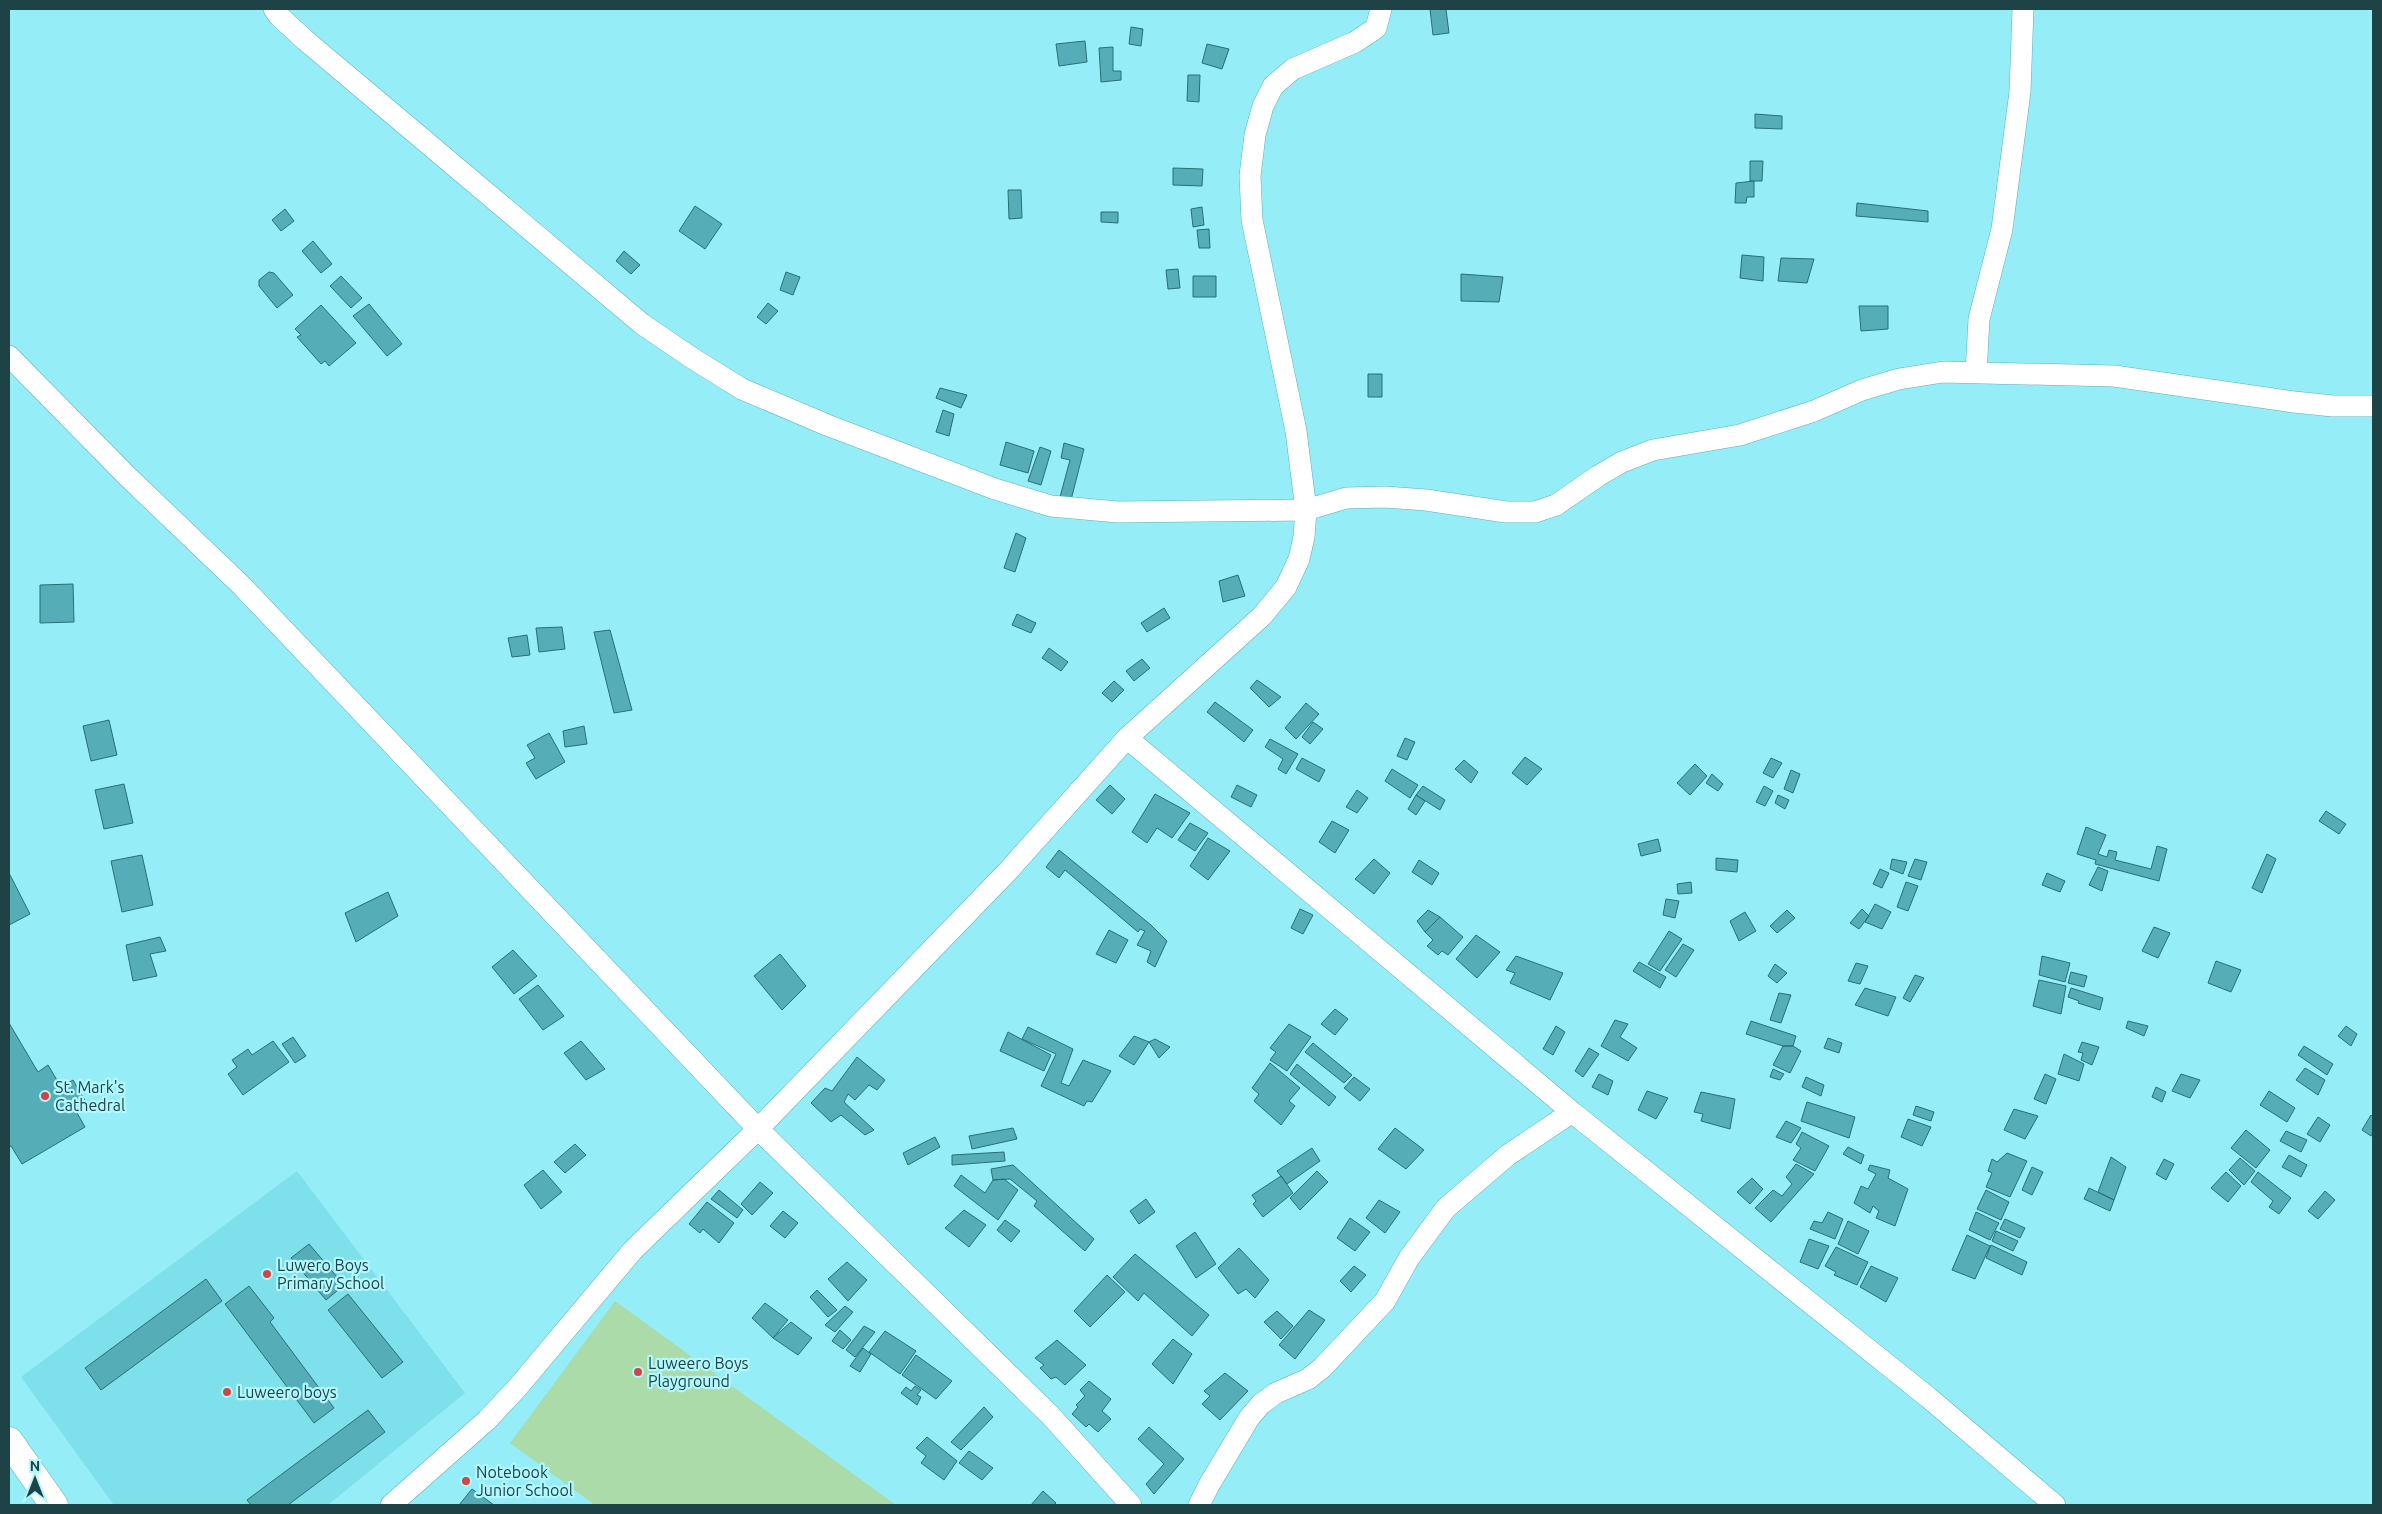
<svg xmlns="http://www.w3.org/2000/svg" width="2382" height="1514" viewBox="0 0 2382 1514" font-family="Ubuntu,sans-serif">
<style>
.built{fill:#7ee0ea}
.green{fill:#aadba8}
.building{fill:#55aeb7;stroke:#296f75}
.lines{fill:none;stroke-linecap:round;stroke-linejoin:round}
.street-casing{stroke:#59b2bb;stroke-width:22}
.primary-casing{stroke:#59b2bb;stroke-width:29}
.street{stroke:#fff;stroke-width:21}
.primary{stroke:#fff;stroke-width:28}
.poi-dot{fill:#d34446;stroke:#b3f8ff;stroke-width:2}
.labels{text-anchor:middle;dominant-baseline:central;stroke-width:4.5;stroke-linejoin:round;paint-order:stroke}
.poi-label{font-size:16px;fill:#1d4346;stroke:#b3f8ff;text-anchor:start}
</style>
<rect width="100%" height="100%" fill="#95eef7"/>
<path class="built" d="M297,1171l168,222 -137,112h-214l-93,-128z"/>
<path class="green" d="M615,1301l281,204h-301l-85,-62z"/>
<path class="building" d="M1430,9h16l3,24 -16,2z
M1131,27l12,2 -2,17 -12,-2z
M1085,41l2,21 -28,4 -3,-22z
M1207,44l22,5 -7,20 -20,-6z
M1113,47v24h8v9l-20,2 -2,-34z
M1188,75h12l-1,27 -12,-1z
M1755,114l27,2v13l-27,-1z
M1750,161h13l-1,20h-12z
M1173,168l30,1 -1,17 -29,-1z
M1754,181v16h-7l-1,6h-11l1,-20z
M1008,190h13l1,28 -13,1z
M1857,203l71,8v11l-72,-6z
M695,206l27,18 -17,25 -26,-18z
M1202,207l2,18 -11,2 -2,-18z
M285,209l9,12 -13,10 -9,-11z
M1101,212h17v11l-17,-1z
M1209,229l1,19h-11l-2,-18z
M313,241l19,23 -11,9 -19,-22z
M624,251l16,14 -9,9 -15,-13z
M1742,255l22,2 -1,24 -23,-3z
M1781,258l33,1 -7,24 -29,-2z
M1178,269l2,19 -12,1 -2,-19z
M269,272l5,1 19,22 -16,13 -18,-22v-6z
M786,272l14,5 -7,18 -13,-5z
M1461,274l42,3 -4,25 -38,-1z
M341,276l21,22 -11,10 -21,-22z
M1193,276h23v21h-23z
M768,303l10,8 -12,13 -9,-7z
M369,304l33,40 -15,12 -34,-40z
M321,305l35,38 -27,23 -4,-5 -4,3 -24,-27 4,-2 -6,-6z
M1859,306h29v23l-27,2z
M1368,374h14v23h-14z
M940,388l27,7 -6,13 -25,-10z
M943,410l11,4 -5,22 -13,-4z
M1006,442l28,9 -6,22 -28,-8z
M1064,443l20,6 -13,51 -11,-3 10,-37 -9,-2z
M1040,447l11,4 -10,34 -13,-4z
M1016,533l10,5 -11,34 -11,-4z
M1238,575l7,21 -22,6 -4,-21z
M73,584l1,38 -34,1v-38z
M1164,608l6,10 -23,14 -6,-9z
M1017,614l19,9 -5,10 -19,-8z
M562,627l3,22 -26,3 -3,-24z
M610,630l22,80 -18,3 -20,-81z
M527,635l3,20 -18,2 -4,-19z
M1049,648l19,14 -7,9 -19,-13z
M1142,659l8,9 -16,13 -8,-10z
M1257,680l24,17 -12,10 -19,-19z
M1114,681l10,9 -12,12 -10,-9z
M1215,702l38,28 -9,12 -37,-30z
M1306,703l13,11 -23,25 -11,-11z
M109,720l8,35 -26,6 -8,-35z
M1313,722l10,7 -13,15 -8,-7z
M584,726l3,18 -22,3 -2,-16z
M549,733l16,29 -29,17 -10,-16 9,-5 -8,-13z
M1405,738l10,4 -8,18 -10,-4z
M1270,739l28,15 -12,20 -8,-5 5,-10 -18,-12z
M1525,757l17,12 -15,16 -15,-12z
M1302,758l23,12 -6,12 -23,-13z
M1771,758l11,5 -9,15 -10,-5z
M1464,760l14,12 -7,11 -16,-14z
M1695,764l12,12 -17,19 -13,-12z
M1392,769l26,16 -8,13 -25,-17z
M1791,770l9,4 -7,19 -9,-4z
M1712,774l11,10 -5,7 -12,-8z
M124,784l9,39 -29,6 -9,-39z
M1110,785l15,14 -13,15 -16,-14z
M1237,785l20,10 -6,12 -20,-10z
M1423,786l22,14 -5,10 -24,-15z
M1764,786l9,5 -8,15 -9,-4z
M1357,790l11,8 -11,15 -11,-6z
M1155,794l35,19 -18,25 -15,-10 -10,15 -15,-11z
M1416,795l9,6 -9,14 -8,-6z
M1778,795l11,5 -4,9 -10,-6z
M2326,811l20,13 -7,10 -20,-13z
M1332,821l17,9 -14,23 -16,-11z
M1190,823l18,10 -13,18 -17,-11z
M2086,827l20,8 -8,19 9,3 2,-7 8,2 -2,8 36,9 6,-23 10,3 -8,32 -64,-17 1,-4 -19,-6z
M1208,838l22,13 -22,29 -18,-14z
M1658,839l3,12 -20,5 -3,-12z
M1059,850l92,75 16,16 -12,26 -8,-5 4,-11 -14,-6 8,-14 -5,-2 -2,3 -73,-62 -6,8 -13,-11z
M2267,854l9,5 -14,34 -10,-5z
M142,855l11,50 -31,7 -11,-51z
M1716,858l22,2 -1,12 -21,-2z
M1374,859l16,14 -16,21 -19,-15z
M1892,859l15,3 -4,12 -13,-5z
M1915,859l12,3 -6,18 -13,-4z
M1419,860l20,13 -7,12 -20,-13z
M2098,867l10,4 -6,20 -13,-6z
M1880,869l9,4 -7,15 -9,-4z
M9,873l21,41 -21,11z
M2047,873l18,8 -5,11 -18,-7z
M1691,882l1,11 -14,1 -1,-10z
M1906,882l12,4 -10,25 -11,-4z
M388,892l10,24 -42,26 -11,-29z
M1666,899l13,2 -4,17 -12,-3z
M1875,904l16,8 -9,17 -17,-7z
M1300,909l13,6 -10,19 -12,-6z
M1862,909l7,7 -10,13 -9,-6z
M1428,910l12,7 -15,15 -8,-11z
M1787,910l8,8 -18,15 -7,-7z
M1745,912l11,19 -17,10 -9,-20z
M1440,917l23,20 -15,18 -6,-4 -4,4 -11,-9 6,-6 -8,-8z
M2154,927l16,6 -12,25 -16,-7z
M1109,930l19,10 -12,23 -20,-9z
M1669,931l13,8 -22,32 -12,-7z
M1476,935l24,17 -23,26 -21,-19z
M160,937l6,14 -16,3 7,22 -24,5 -7,-36z
M1683,944l11,6 -18,27 -11,-7z
M513,950l24,26 -23,18 -22,-27z
M780,954l26,32 -24,24 -28,-34z
M1516,956l47,17 -13,27 -40,-17 5,-10 -9,-3z
M2042,956l28,7 -5,19 -26,-7z
M2216,961l25,9 -10,22 -23,-9z
M1639,962l27,15 -6,11 -27,-17z
M1856,963l12,3 -8,18 -12,-3z
M1775,964l12,9 -10,10 -9,-7z
M2071,972l16,4 -3,11 -16,-4z
M1915,975l9,3 -14,24 -7,-4z
M2039,980l27,6 -5,28 -28,-8z
M538,985l26,31 -21,14 -24,-31z
M1865,988l31,9 -8,19 -33,-11z
M2071,988l32,10 -3,12 -22,-7 1,-2 -11,-4z
M1779,993l12,2 -10,28 -11,-3z
M1335,1009l13,10 -13,16 -14,-11z
M1615,1020l13,4 -8,13 17,11 -9,13 -27,-15z
M1751,1021l45,15 -3,10h-10l-37,-12z
M2128,1021l20,5 -4,10 -18,-8z
M9,1023l29,49 10,-7 13,22 12,-7 14,24 -11,7 9,16 -63,37 -11,-18 -2,1z
M1289,1024l22,13 -24,34 -17,-11 6,-8 -6,-4z
M1556,1026l9,6 -12,23 -10,-6z
M2346,1026l11,8 -6,12 -13,-10z
M1028,1027l45,22 -12,34 8,3 14,-26 28,11 -19,31 -5,-1 -3,5 -43,-20 15,-32 -34,-15z
M1008,1032l43,23 -7,16 -44,-20z
M1134,1036l15,6 -15,23 -15,-9z
M293,1037l13,19 -11,7 -13,-19z
M1828,1038l14,5 -3,10 -15,-5z
M1155,1039l15,8 -11,11 -10,-16z
M273,1041l16,21 -46,33 -15,-21 9,-7 -5,-7 16,-11 4,6z
M581,1041l24,28 -19,11 -22,-27z
M2082,1042l17,5 -7,18 -11,-5 2,-7 -5,-1z
M1313,1043l39,32 -8,8 -39,-31z
M1783,1046h10l8,5 -11,22 -17,-8z
M2304,1046l29,18 -6,11 -29,-20z
M1589,1048l10,6 -16,23 -8,-6z
M2064,1054l20,10 -5,17 -21,-7z
M857,1057l28,23 -8,10 -8,-5 -14,15 -7,-6 -4,8 30,28 -9,5 -24,-20 -10,7 -20,-19 14,-15 7,3z
M1270,1063l30,25 -11,13 6,5 -14,19 -27,-24 5,-7 -7,-6z
M1297,1064l39,33 -7,9 -39,-32z
M2305,1068l20,12 -7,15 -22,-15z
M1773,1069l11,5 -4,6 -10,-3z
M1599,1074l14,7 -5,14 -16,-8z
M2045,1074l11,5 -10,25 -12,-5z
M2181,1074l19,6 -10,18 -18,-7z
M1354,1077l16,12 -10,12 -16,-13z
M1806,1077l18,8 -3,11 -19,-9z
M2156,1087l10,5 -4,10 -10,-5z
M1647,1091l21,7 -12,21 -18,-9z
M2269,1091l26,17 -8,14 -27,-17z
M1701,1092l34,7 -5,30 -29,-8 2,-7 -9,-2z
M1807,1102l48,15 -6,21 -48,-17z
M1916,1106l18,6 -3,9 -18,-6z
M2014,1109l24,7 -13,23 -21,-9z
M2371,1115l2,2v15l-2,4 -9,-6z
M2318,1117l12,8 -10,17 -13,-8z
M1908,1119l23,8 -9,19 -21,-9z
M1786,1121l15,7 -10,15 -15,-6z
M1013,1128l4,11 -45,10 -3,-13z
M1395,1128l29,22 -18,19 -28,-20z
M2246,1130l24,20 -14,18 -25,-20z
M2286,1131l21,9 -6,12 -21,-11z
M1802,1132l27,14 -14,25 -22,-11 8,-12 -5,-4z
M935,1137l5,10 -32,18 -5,-12z
M575,1144l11,11 -21,18 -11,-11z
M1848,1147l16,8 -3,9 -18,-10z
M1312,1148l8,13 -33,23 -10,-13z
M1004,1152l1,9 -53,4v-10z
M2007,1153l20,8 -17,36 -24,-10 6,-14 -4,-2 4,-12 5,3z
M2289,1155l18,10 -6,12 -19,-10z
M2111,1157l15,10 -12,33 -16,-8z
M2240,1158l15,13 -11,14 -15,-15z
M2164,1159l10,5 -8,16 -10,-6z
M1796,1164l18,10 -43,48 -16,-14 18,-18 9,6 10,-12 -6,-7z
M1013,1165l81,74 -9,12 -51,-45 3,-5 -27,-22 -17,1 -2,-11z
M1870,1165l20,5 -2,8 20,11 -13,37 -19,-8 3,-7 -6,-5 -3,7 -16,-10 7,-17 7,3 8,-15 -8,-4z
M2032,1167l11,5 -11,23 -10,-5z
M543,1170l19,22 -21,17 -17,-24z
M1317,1171l11,11 -28,28 -10,-12z
M2226,1172l15,14 -13,16 -17,-14z
M2258,1172l33,26 -12,16 -10,-7 4,-6 -22,-19z
M961,1175l24,18 8,-13 11,-1 14,11 -20,30 -44,-34z
M1281,1176l12,17 -30,24 -10,-13 3,-3 -4,-6z
M1752,1178l11,11 -13,15 -13,-12z
M760,1182l13,11 -21,22 -11,-11z
M2089,1188l25,12 -4,11 -26,-12z
M719,1190l24,20 -6,8 -26,-19z
M1986,1190l23,12 -8,18 -24,-11z
M2325,1191l10,9 -17,19 -10,-8z
M1146,1199l9,13 -16,12 -9,-13z
M1379,1200l21,12 -15,21 -19,-15z
M707,1202l27,21 -15,20 -16,-14 -3,4 -11,-9z
M964,1210l22,15 -17,22 -24,-19z
M783,1211l15,12 -13,15 -15,-12z
M1828,1212l15,7 -8,20 -25,-10 4,-8 8,2z
M1976,1212l23,11 -9,17 -21,-10z
M1350,1218l20,14 -15,19 -18,-13z
M2005,1219l20,9 -5,10 -20,-9z
M1005,1220l15,11 -9,11 -14,-12z
M1848,1221l21,10 -11,23 -20,-10z
M1996,1231l22,10 -5,10 -21,-10z
M1195,1232l21,32 -20,14 -20,-32z
M1967,1235l23,11 -15,33 -23,-9z
M1809,1239l20,7 -11,23 -18,-7z
M309,1244l35,41 -18,15 -35,-42z
M1991,1245l36,17 -5,13 -36,-17z
M1836,1247l32,15 -11,23 -23,-10 2,-3 -11,-6z
M1239,1248l30,32 -14,18 -9,-9 -8,5 -20,-26z
M1135,1254l74,61 -17,21 -48,-43 -6,8 -25,-24z
M847,1262l20,18 -19,21 -20,-22z
M1354,1266l12,9 -15,17 -11,-11z
M1871,1266l27,12 -12,24 -26,-15z
M1107,1275l18,17 -35,35 -16,-16z
M206,1279l16,22 -121,89 -16,-22z
M249,1286l25,32 -4,4 64,86 -20,15 -89,-119z
M817,1290l20,20 -9,7 -18,-20z
M348,1294l55,68 -21,16 -54,-68z
M765,1303l23,17 -15,18 -21,-20z
M845,1306l8,6 -18,20 -10,-7z
M1309,1310l16,10 -30,39 -16,-14z
M1277,1311l16,15 -12,13 -17,-17z
M791,1322l21,16 -14,17 -25,-17z
M864,1326l11,6 -20,25 -9,-7z
M840,1330l11,10 -8,9 -11,-8z
M885,1331l31,20 -16,23 -31,-22z
M1173,1339l19,15 -19,30 -21,-20z
M1057,1340l29,25 -21,20 -9,-8 -5,2 -11,-11 4,-3 -9,-7z
M863,1348l8,6 -11,18 -10,-6z
M916,1355l36,26 -16,18 -34,-24z
M1225,1373l23,18 -28,29 -18,-16 8,-8 -6,-5z
M1089,1381l22,18 -9,12 9,8 -13,13 -9,-8 -3,3 -14,-13 6,-7 -2,-2 9,-9 -5,-6z
M915,1386l6,4 -4,5 4,2 -4,8 -16,-12 5,-6 5,4z
M984,1407l9,10 -32,33 -10,-8z
M368,1410l17,22 -97,73h-37l-4,-5z
M1149,1427l35,32 -30,35 -8,-10 18,-20 -26,-25z
M927,1437l30,24 -13,19 -23,-17 5,-7 -10,-8z
M969,1451l24,17 -11,12 -23,-17z
M472,1489l22,16h-35z
M1043,1491l13,12 -2,2h-23z"/>
<g class="lines">
<defs>
<path id="street" d="M274,9l5,7 26,24 337,284 50,34 50,31 85,36 168,64 56,17 67,6 188,-2 40,-12 39,-1 41,3 80,12h29l21,-7 42,-29 24,-14 31,-12 87,-15 74,-24 48,-21 37,-11 44,-7 171,4 180,26 39,4h40
M9,356l118,120 115,110 516,543 293,287 80,89
M1976,373l3,-54 23,-90 18,-137 3,-83
M1127,738l445,374 357,286 126,107
M391,1505l96,-85 30,-32 116,-138 125,-121 250,-258 119,-133 135,-122 24,-29 13,-28 5,-22 2,-27 -10,-79 -44,-211 -2,-44 5,-41 8,-29 10,-20 20,-17 62,-27 21,-14 5,-19
M1199,1505l10,-20 40,-67 12,-14 15,-11 32,-14 14,-11 63,-67 24,-43 37,-50 62,-53 64,-43"/>
<path id="primary" d="M9,1441l45,64"/>
</defs>
<use href="#street" class="street-casing"/>
<use href="#primary" class="primary-casing"/>
<use href="#street" class="street"/>
<use href="#primary" class="primary"/>
</g>
<g class="poi-dot">
<circle cx="45" cy="1096" r="5"/>
<circle cx="267" cy="1274" r="5"/>
<circle cx="638" cy="1372" r="5"/>
<circle cx="227" cy="1392" r="5"/>
<circle cx="466" cy="1481" r="5"/>
</g>
<g class="labels">
<g class="poi-label">
<text x="55" y="1087">St. Mark's<tspan x="55" dy="18">Cathedral</tspan></text>
<text x="277" y="1265">Luwero Boys<tspan x="277" dy="18">Primary School</tspan></text>
<text x="648" y="1363">Luweero Boys<tspan x="648" dy="18">Playground</tspan></text>
<text x="237" y="1392">Luweero boys</text>
<text x="476" y="1472">Notebook<tspan x="476" dy="18">Junior School</tspan></text>
</g>
</g>
<rect width="2382" height="1514" fill="none" stroke="#1d4346" stroke-width="20"/>
<g transform="translate(35 1479)" stroke="#b3f8ff" stroke-width="4" paint-order="stroke">
<path d="M0-4L9 19L0 12L-9 19Z" fill="#1d4346"/>
<text y="-8" font-size="14" font-weight="bold" text-anchor="middle" fill="#1d4346">N</text>
</g>
</svg>
